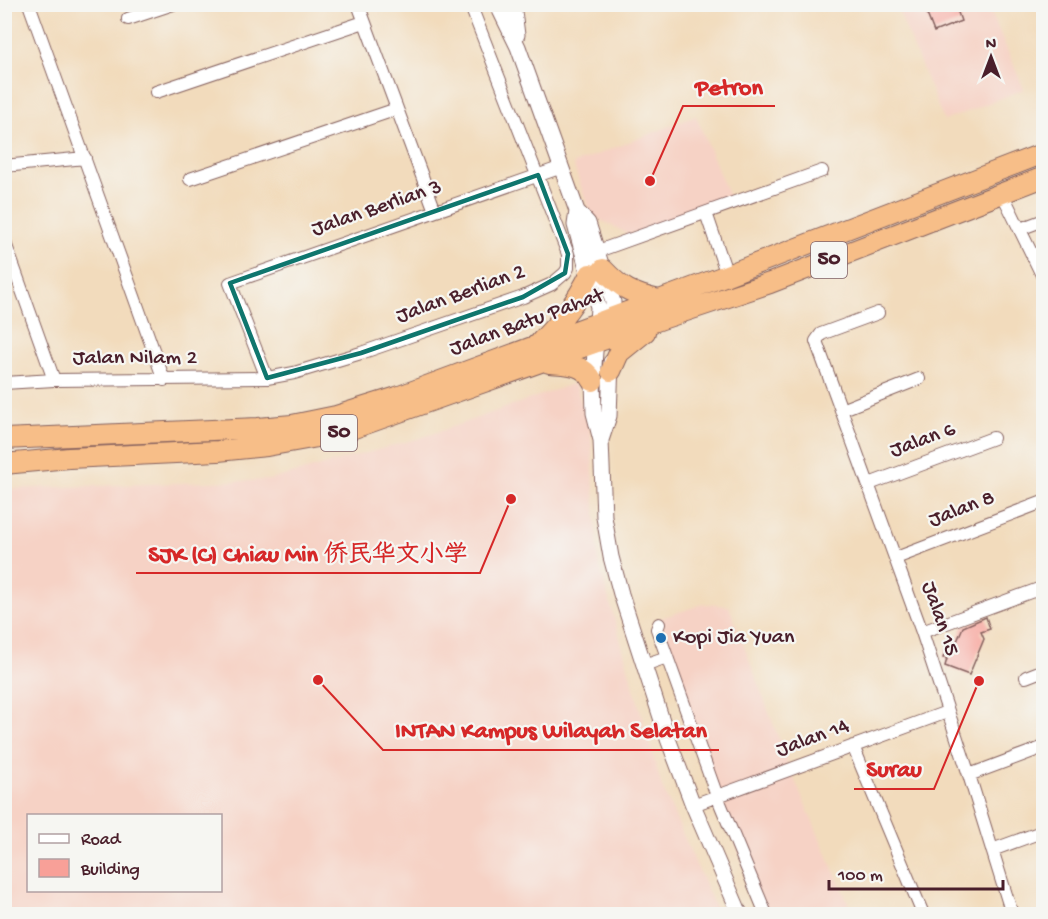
<svg xmlns="http://www.w3.org/2000/svg" width="1048" height="919" viewBox="0 0 1048 919" font-family="'Gochi Hand','LXGW WenKai TC',sans-serif">
<style>
.built{fill:#f6d2c5;fill-rule:evenodd}
.building{fill:#f8a098}
.lines{fill:none;stroke-linecap:round;stroke-linejoin:round}
.minor-casing{stroke:#85615e;stroke-width:14}
.tertiary-casing{stroke:#85615e;stroke-width:17}
.trunk-casing{stroke:#85615e;stroke-width:22}
.minor{stroke:#fff;stroke-width:12}
.tertiary{stroke:#fff;stroke-width:15}
.trunk{stroke:#f7be88;stroke-width:20}
.marked{fill:none;stroke:#0f766e;stroke-width:4.5;stroke-linejoin:round}
.poi-dot{fill:#1f6fb2;stroke:#f6f6f2;stroke-width:2}
.labels{text-anchor:middle;dominant-baseline:central;stroke-width:4.5;stroke-linejoin:round;paint-order:stroke}
.shield{fill:#f6f6f2;stroke:#7e6067;stroke-width:1.5}
.shield-label{font-size:21px;font-weight:bold;fill:#4a1f2b}
.street-label{font-size:22px;fill:#4a1f2b;stroke:#f6f6f2}
.poi-label{font-size:22px;fill:#4a1f2b;stroke:#f6f6f2;text-anchor:start}
.leader{fill:none;stroke:#d62828;stroke-width:2}
.callout-dot{fill:#d62828;stroke:#f6f6f2;stroke-width:2}
.callout-label{font-size:24px;text-anchor:middle;font-weight:bold;fill:#d62828;stroke:#f6f6f2;stroke-width:4.5;stroke-linejoin:round;paint-order:stroke}
</style>
<rect width="100%" height="100%" fill="#f6f6f2"/>
<filter id="ink" filterUnits="userSpaceOnUse"><feTurbulence type="fractalNoise" baseFrequency=".0167" numOctaves="2"/><feDisplacementMap in="SourceGraphic" scale="12" xChannelSelector="R" yChannelSelector="G"/><feConvolveMatrix kernelMatrix="1 2 1 2 8 2 1 2 1" color-interpolation-filters="sRGB"/></filter>
<filter id="wash" filterUnits="userSpaceOnUse"><feTurbulence type="fractalNoise" baseFrequency=".008" numOctaves="4" result="noise"/><feDisplacementMap in="SourceGraphic" scale="24" xChannelSelector="R" yChannelSelector="G"/><feGaussianBlur stdDeviation="1.35" result="paint"/><feColorMatrix in="noise" values="0 0 0 0 0 0 0 0 0 0 0 0 0 0 0 0 0 1.4 0 .05"/><feComposite in="paint" operator="in"/></filter>
<g filter="url(#wash)">
<rect width="100%" height="100%" fill="#f2dbbc"/>
<path class="built" d="M896,5h92l36,84 -80,32z
M696,116l33,81 -99,38 -39,-20 -18,-51z
M575,383l16,50 7,128 64,226 56,127h-713v-425l265,-9 154,-43zM28,816h192v74h-192z
M703,604l26,2 63,168 61,140h-92l-105,-294z"/>
<g id="blocks">
<path class="building" d="M923,4h32l6,17 -27,11z
M986,617l4,12 -9,3 3,7 -15,36 -24,-9 2,-7 -4,-1 4,-12 5,2 1,-3 2,1 8,-19z"/>
</g>
</g>
<g filter="url(#ink)">
<use href="#blocks" fill-opacity="0" stroke="#85615e" stroke-width="1.5"/>
<g class="lines">
<defs>
<path id="minor" d="M29,4l135,376
M358,4l77,207
M128,19l45,-15
M156,92l208,-70
M4,166l81,-8
M190,179l207,-70
M1002,193l42,86
M706,213l21,62
M1020,229l24,-9
M4,240l50,140
M598,251l224,-80
M878,313l-57,21 -5,7 106,291 47,143 43,139
M267,378l-37,-95 332,-116
M4,383l50,-3 213,-2 27,-5 67,-20 162,-56 29,-13 13,-11 3,-5v-14l-98,-250
M841,410l78,-31
M869,484l124,-46
M896,558l147,-56
M659,624l-2,5 60,167 49,118
M922,632l122,-45
M644,665l23,-8
M1026,677l18,-7
M853,746l70,168
M969,775l75,-28
M693,805l254,-93
M992,850l52,-19"/>
<path id="tertiary" d="M497,4l21,43 59,164 11,12 25,79 -1,24
M513,4l4,31
M577,211l-2,14 23,82 -5,74 1,32 7,27 3,77 7,40 10,37 47,145 25,66 47,109
M601,440l8,-24 2,-54"/>
<path id="trunk" d="M603,269c19,20 29,25 56,31
M541,341c21,-21 36,-40 49,-67
M549,363c18,1 35,1 44,18
M611,371l8,-18 26,-21
M4,439l254,-11 34,-3 44,-9 61,-19 330,-122 317,-122
M4,464l65,-6 149,-7 49,-5 73,-13 322,-114 108,-36 274,-106"/>
</defs>
<use href="#minor" class="minor-casing"/>
<use href="#tertiary" class="tertiary-casing"/>
<use href="#trunk" class="trunk-casing"/>
<use href="#minor" class="minor"/>
<use href="#tertiary" class="tertiary"/>
<use href="#trunk" class="trunk"/>
</g>
</g>
<path class="marked" d="M538,175l30,79 -3,19 -42,24 -162,56 -94,25 -37,-95z"/>
<circle class="poi-dot" cx="661" cy="638" r="6"/>
<g class="labels">
<g class="shield">
<rect x="811" y="242" width="36" height="36" rx="4.5"/>
<rect x="321" y="415" width="36" height="36" rx="4.5"/>
</g>
<g class="shield-label">
<text x="829" y="260">50</text>
<text x="339" y="433">50</text>
</g>
<g class="street-label">
<text transform="translate(377 209) rotate(-19)">Jalan Berlian 3</text>
<text transform="translate(461 295) rotate(-20)">Jalan Berlian 2</text>
<text transform="translate(527 323) rotate(-20)">Jalan Batu Pahat</text>
<text x="135" y="359">Jalan Nilam 2</text>
<text transform="translate(923 441) rotate(-20)">Jalan 6</text>
<text transform="translate(962 510) rotate(-21)">Jalan 8</text>
<text transform="translate(939 619) rotate(71)">Jalan 15</text>
<text transform="translate(813 739) rotate(-20)">Jalan 14</text>
</g>
<g class="poi-label">
<text x="673" y="638">Kopi Jia Yuan</text>
</g>
</g>
<path class="leader" d="M650 181L683 106H775M511 499L480 573H136M318 680L383 750H719M979 681L934 789H854"/>
<g class="callout-dot">
<circle cx="650" cy="181" r="6"/>
<circle cx="511" cy="499" r="6"/>
<circle cx="318" cy="680" r="6"/>
<circle cx="979" cy="681" r="6"/>
</g>
<g class="callout-label">
<text x="729" y="94">Petron</text>
<text x="308" y="561">SJK (C) Chiau Min 侨民华文小学</text>
<text x="551" y="737">INTAN Kampus Wilayah Selatan</text>
<text x="894" y="776">Surau</text>
</g>
<rect width="1048" height="919" fill="none" stroke="#f6f6f2" stroke-width="24"/>
<rect x="27" y="814" width="195" height="78" fill="#f6f6f2" stroke="#b1a0a2" stroke-width="1.5"/>
<rect x="39" y="834" width="30" height="9" fill="#ffffff" stroke="#b1a0a2" stroke-width="1.5"/>
<text x="81" y="844" font-size="18" fill="#4a1f2b">Road</text>
<rect x="39" y="859" width="30" height="18" fill="#f8a098" stroke="#b1a0a2" stroke-width="1.5"/>
<text x="81" y="874" font-size="18" fill="#4a1f2b">Building</text>
<g transform="translate(991 57)" stroke="#f6f6f2" stroke-width="4.5" paint-order="stroke">
<path d="M0-4.5L10 22L0 15L-10 22Z" fill="#4a1f2b"/>
<text y="-9" font-size="16" font-weight="bold" text-anchor="middle" fill="#4a1f2b">N</text>
</g>
<path d="M829 880v9h174v-9" fill="none" stroke="#4a1f2b" stroke-width="3"/>
<text x="838" y="880" font-size="18" fill="#4a1f2b" stroke="#f6f6f2" stroke-width="4.5" paint-order="stroke">100 m</text>
</svg>
